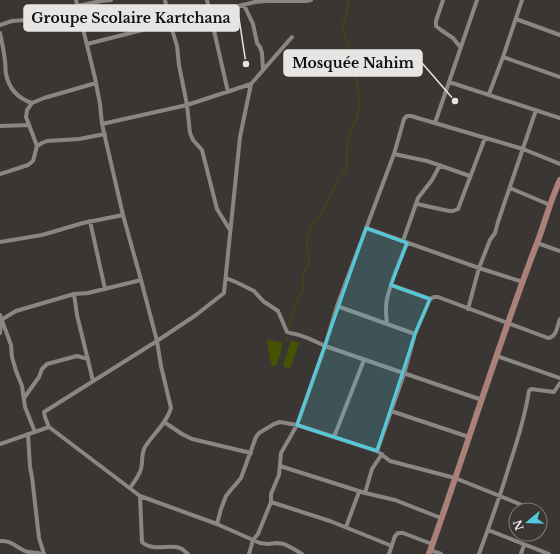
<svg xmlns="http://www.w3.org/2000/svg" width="560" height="554" viewBox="0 0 560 554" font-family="'Libre Baskerville',serif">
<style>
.water{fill:#445202}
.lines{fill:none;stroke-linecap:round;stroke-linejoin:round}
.stream{stroke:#445202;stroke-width:1}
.street{stroke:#8a8684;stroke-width:4}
.secondary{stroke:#a98177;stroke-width:6}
.marked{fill:#53cadc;fill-opacity:0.2;stroke:#53cadc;stroke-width:3;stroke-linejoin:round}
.leader{fill:none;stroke:#e7e5e4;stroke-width:1.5}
.callout-dot{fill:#e7e5e4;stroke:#393634;stroke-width:1.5}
.callout{fill:#e7e5e4;stroke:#e7e5e4;stroke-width:1.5}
.callout-label{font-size:14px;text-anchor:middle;font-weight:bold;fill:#111}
</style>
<rect width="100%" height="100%" fill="#393634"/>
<path class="water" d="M267,339l16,4 -6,22 -5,2 -3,-13z
M291,340l8,3 -9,26 -7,-3z"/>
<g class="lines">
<path class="stream" d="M287,340c2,-11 4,-29 11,-38v-6l6,-5 -2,-12 3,-9 4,-6 -2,-25 1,-6 6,-11 7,-8 13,-25 2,-8 6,-6 5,-7v-21l2,-11 8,-19 2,-11v-9l-2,-17 -4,-11 -1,-12 -8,-22 -2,-8 6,-18v-9"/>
<path class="street" d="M76,0l19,78 5,26 2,20 21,91 18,65 16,61 4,25 10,42c-4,15 -18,26 -26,39 -4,7 -2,15 -4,22 -2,7 -7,13 -11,19
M165,0l5,23 7,23 2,19 8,40 3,28 3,7 9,10 15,59 13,21
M207,0l21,92
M443,0l-7,21v5l5,4 12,8 8,10
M244,5l9,19 4,19 3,4 2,6 1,17
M516,19l44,16
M0,25l12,-4 14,-1 51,-14 24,-5 10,-1
M0,33c2,9 4,19 5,28 1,4 0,9 1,13 3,15 11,24 26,29
M87,44l123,-31 45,-11 12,-1h39l5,-1
M503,57l57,20
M449,82l111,36
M489,94l14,-37 19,-57
M435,123l42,-123
M102,124l85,-19 64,-21
M0,126l29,-1
M37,146l-11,-29 1,-7 5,-7 12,-5 52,-15
M394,154l33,7 43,15
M0,174l28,-9 5,-4 4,-15 5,-3 5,-2 32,-2 26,-5
M510,188l40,17
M417,204l32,7h4l5,-2 27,-71
M90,221l15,68
M366,228l113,40 44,14
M403,241l15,-43 14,-18 8,-15
M0,242l42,-7 41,-12 40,-8
M537,243l23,8
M226,278l12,5 16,8 9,10 15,10 9,21
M391,285l39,14 4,-2h4l110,41c9,-1 9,-12 12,-19
M74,294l3,21 16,66
M337,306l78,28
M468,309l11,-41 11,-28 5,-7 3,-11 38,-112
M0,315l11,30 1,12 4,14 6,15 3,21 10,25
M387,324c-1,-8 -2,-17 0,-25 4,-19 13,-38 20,-56
M0,333l1,-13 15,-9 58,-17 14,-1 53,-13
M290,333c12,1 24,8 35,13l157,54
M497,356l63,22
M24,398l15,-21 3,-8 5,-5 30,-8 11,3
M391,411l78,26
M164,422l18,12 10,5 59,14
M49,427l91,69 77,28 36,16 7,3 8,1 9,-1 7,1 8,4 10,6
M28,434l2,33 2,10 7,61 5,16
M334,437l30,-77
M0,444l49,-17 -4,-10 -1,-5 113,-71 39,-26 28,-22 16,-156 11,-53 41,-47
M377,451l27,-77 11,-40 15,-35
M280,466l85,27 30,7 46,18
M365,493l7,-24 10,-15
M140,496l2,46c11,10 27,2 38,6 3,1 5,4 8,6
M271,502l59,19 62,25
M217,524l4,-15 5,-13 4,-5 11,-13 15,-41 3,-4 15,-9 6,-2 17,3 80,26 13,10 65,17 77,31
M346,527l13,-35
M488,530l61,24
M0,541c13,-1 17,8 28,11 4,1 9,0 13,2
M430,550l11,4
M249,554l4,-14 5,-6 13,-32v-8l8,-19 2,-22 16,-28 28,-79 12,-40 57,-152 10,-35 3,-3h4l112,33 37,15
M389,554l6,-18 3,-3h5l29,11
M479,554c11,-30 22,-60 31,-91 8,-24 15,-47 19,-72l2,-2 23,3 6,-9
M521,554l3,-9"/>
<path class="secondary" d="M429,554c36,-101 67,-203 105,-303 10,-24 15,-48 26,-71"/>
</g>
<path class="marked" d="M366,228l41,15 -16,42 39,14 -15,35 -38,117 -80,-26z"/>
<path class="leader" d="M246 64L239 18M455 101L422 63"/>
<g class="callout-dot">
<circle cx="246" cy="64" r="4"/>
<circle cx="455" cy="101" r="4"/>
</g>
<g class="callout">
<rect x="24" y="5" width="215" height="26" rx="4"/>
<rect x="284" y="50" width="138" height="26" rx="4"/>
</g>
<g class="callout-label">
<text x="131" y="23">Groupe Scolaire Kartchana</text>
<text x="353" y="68">Mosquée Nahim</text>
</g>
<g transform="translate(528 522) rotate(251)"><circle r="19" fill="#393634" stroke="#7f7c7a"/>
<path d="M0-3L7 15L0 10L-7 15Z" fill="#53cadc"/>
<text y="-6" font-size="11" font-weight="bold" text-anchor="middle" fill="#e7e5e4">N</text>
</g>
</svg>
